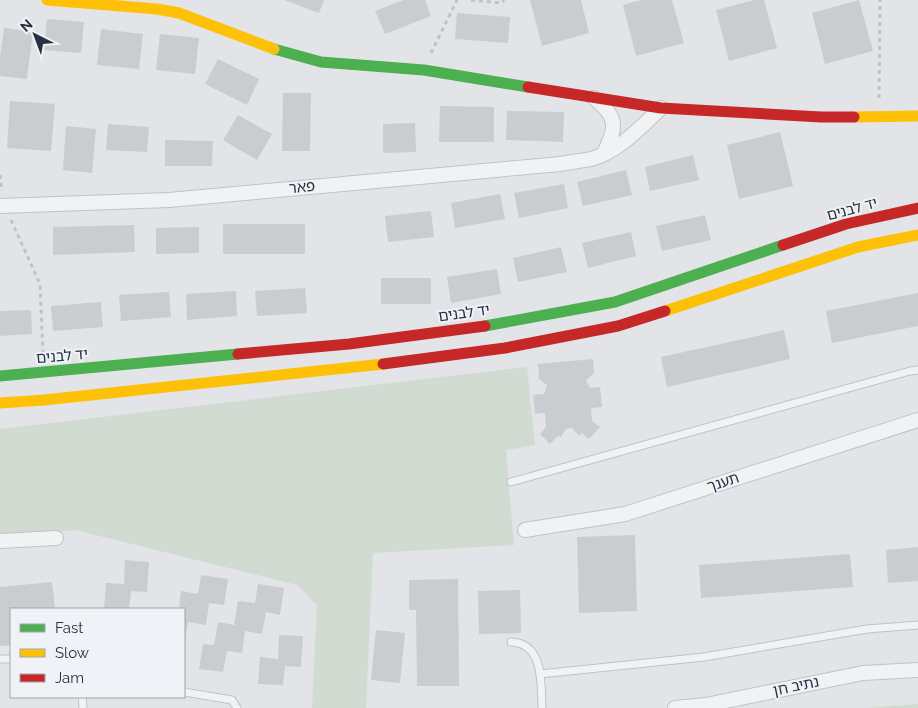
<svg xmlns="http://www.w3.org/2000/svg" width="918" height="708" viewBox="0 0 918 708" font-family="Raleway,'Noto Sans Hebrew',sans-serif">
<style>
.green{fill:#d2dbd2}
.building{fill:#cacccf}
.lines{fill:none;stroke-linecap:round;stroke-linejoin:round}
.lane-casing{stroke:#c0c2c5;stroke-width:9}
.street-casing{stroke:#c0c2c5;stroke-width:16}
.path{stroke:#c0c2c7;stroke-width:3;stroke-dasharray:4 4;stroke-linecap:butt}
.lane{stroke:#f1f2f3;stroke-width:7}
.street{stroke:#f1f2f3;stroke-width:14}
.fast{stroke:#4caf50;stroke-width:11}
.slow{stroke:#ffc107;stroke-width:11}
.jam{stroke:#c62828;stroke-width:11}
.labels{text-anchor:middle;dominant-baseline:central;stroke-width:4;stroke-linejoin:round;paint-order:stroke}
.street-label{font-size:15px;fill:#283140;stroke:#eff2f6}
</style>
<rect width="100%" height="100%" fill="#e2e4e7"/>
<path class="green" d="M527,367l8,78 -29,5 8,95 -141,8 -7,155h-54l5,-103 -20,-20 -222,-55 -75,9v-110z
M918,704v4h-52z"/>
<path class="building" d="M284,0h40l-5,13z
M403,0h22l6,16 -46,18 -10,-23z
M530,0h51l8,33 -47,13z
M641,0h31l12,43 -48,13 -13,-51z
M754,0h10l13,48 -48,13 -13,-51z
M859,0l14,51 -48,13 -13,-51z
M457,13l53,4 -2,26 -53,-4z
M47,19l37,3 -3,31 -37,-3z
M4,28l29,4 -6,47 -27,-3v-18z
M101,29l42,5 -4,35 -42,-4z
M160,34l39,4 -4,36 -39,-4z
M218,59l41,20 -12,26 -42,-21z
M283,93h28l-1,58h-28z
M10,101l45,3 -4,47 -44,-3z
M440,106l54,1v35h-55z
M507,111l57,1 -1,30 -57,-2z
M238,115l34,19 -15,26 -34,-20z
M415,123l1,29 -33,1v-29z
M108,124l41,3 -2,25 -41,-2z
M66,126l30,3 -4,44 -29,-3z
M780,132l13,54 -54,13 -12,-54z
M165,140l48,1 -1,25h-47z
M693,155l6,25 -49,11 -5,-24z
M626,170l6,25 -49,11 -6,-24z
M564,184l4,24 -49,10 -5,-25z
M500,194l5,25 -50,9 -4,-25z
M431,211l3,26 -46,5 -3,-26z
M705,215l6,25 -49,11 -6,-25z
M223,224h82v30h-82z
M134,225l1,27 -82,3v-28z
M199,227v26l-43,1v-26z
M631,232l5,24 -48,12 -6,-25z
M561,247l6,25 -49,10 -5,-24z
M497,269l4,25 -50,9 -4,-26z
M381,278h50v26h-50z
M305,288l2,25 -50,3 -2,-25z
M236,291l1,25 -50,4 -1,-26z
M169,292l2,25 -50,4 -2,-26z
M918,293v33l-86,17 -6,-32z
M101,302l2,25 -50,4 -2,-25z
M31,310l1,24 -32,2v-25z
M784,330l6,29 -123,28 -6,-30z
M593,359l1,14 -8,7 4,8 10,-1 2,20 -11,1 1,13 8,6 -11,12 -7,-6 -3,3 -7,-8 -6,1 -5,8 -3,-1 -8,8 -10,-10 6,-7 -1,-14 -10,1 -2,-19 11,-1 3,-9 -8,-6 -1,-15z
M635,535l2,76 -58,2 -2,-76z
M918,547v34l-30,2 -2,-33z
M850,554l3,33 -152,11 -2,-33z
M125,560l24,2 -2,30 -16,-1 -2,18h-25l2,-26 18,1z
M201,575l27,4 -4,26 -15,-2 -3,22 -18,-3 -4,25v-38h-5l2,-18 17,3z
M458,579l1,107h-42l-1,-76h-7v-30z
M52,582l3,27h-44v36l-11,1v-59z
M258,584l26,4 -4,27 -14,-3 -4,22 -17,-3 -3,22 -15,-2 -4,21 -24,-3 4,-25 11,1 4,-23 16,3 4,-24 17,2z
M520,590l1,43 -42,1 -1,-43z
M376,630l29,3 -5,50 -29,-3z
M279,635l24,1 -2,31 -16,-1 -2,19 -25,-1 2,-27 18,2z"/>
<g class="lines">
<defs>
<path id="lane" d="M511,482l399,-111 8,-1
M511,642c33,1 30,42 31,66
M0,659h11
M540,674l164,-17 163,-28 51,-4
M184,692l48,8 5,8
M82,697l1,11"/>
<path id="street" d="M594,98c24,19 23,29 10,55
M0,206l169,-6 391,-36c10,-2 21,-3 31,-5 27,-7 50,-32 70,-51
M525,530l100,-16 293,-94
M0,541l56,-3
M675,708l31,-3 157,-32 55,-3"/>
</defs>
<use href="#lane" class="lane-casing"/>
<use href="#street" class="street-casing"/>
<path class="path" d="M471,0l30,3 3,-3
M431,53l26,-53
M879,98l1,-98
M0,175l2,16
M11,220l29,64 3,71"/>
<use href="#lane" class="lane"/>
<use href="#street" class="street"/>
<path class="fast" d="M274,49l47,13 103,8 104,17
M485,326l130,-24 168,-57
M0,376l238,-22"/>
<path class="slow" d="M47,0l110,9 22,4 95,36
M854,117l64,-1
M665,311l193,-64 60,-12
M0,403l44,-3 339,-36"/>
<path class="jam" d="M528,87l133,21 160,9h33
M783,245l63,-21 72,-16
M238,354l111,-10 136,-18
M383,364l122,-16 113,-22 47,-15"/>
</g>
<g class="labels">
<g class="street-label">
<text transform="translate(302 187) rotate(-5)">פאר</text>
<text transform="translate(852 209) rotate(-15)">יד לבנים</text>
<text transform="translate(464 313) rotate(-8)">יד לבנים</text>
<text transform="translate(62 356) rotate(-5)">יד לבנים</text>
<text transform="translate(723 482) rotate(-18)">תענך</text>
<text transform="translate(796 686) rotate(-12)">נתיב חן</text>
</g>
</g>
<rect x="10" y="608" width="175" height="90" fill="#eff2f6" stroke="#9fa5ad"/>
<rect x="20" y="624" width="25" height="8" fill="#4caf50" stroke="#9fa5ad"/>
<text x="55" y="633" font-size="15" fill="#283140">Fast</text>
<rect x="20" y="649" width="25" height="8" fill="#ffc107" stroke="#9fa5ad"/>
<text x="55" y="658" font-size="15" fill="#283140">Slow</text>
<rect x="20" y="674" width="25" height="8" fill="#c62828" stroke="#9fa5ad"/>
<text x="55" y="683" font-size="15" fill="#283140">Jam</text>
<g transform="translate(35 35) rotate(318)" stroke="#eff2f6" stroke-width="4" paint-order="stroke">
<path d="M0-4L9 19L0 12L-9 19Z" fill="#283140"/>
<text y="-8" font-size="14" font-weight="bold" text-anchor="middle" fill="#283140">N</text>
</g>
</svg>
